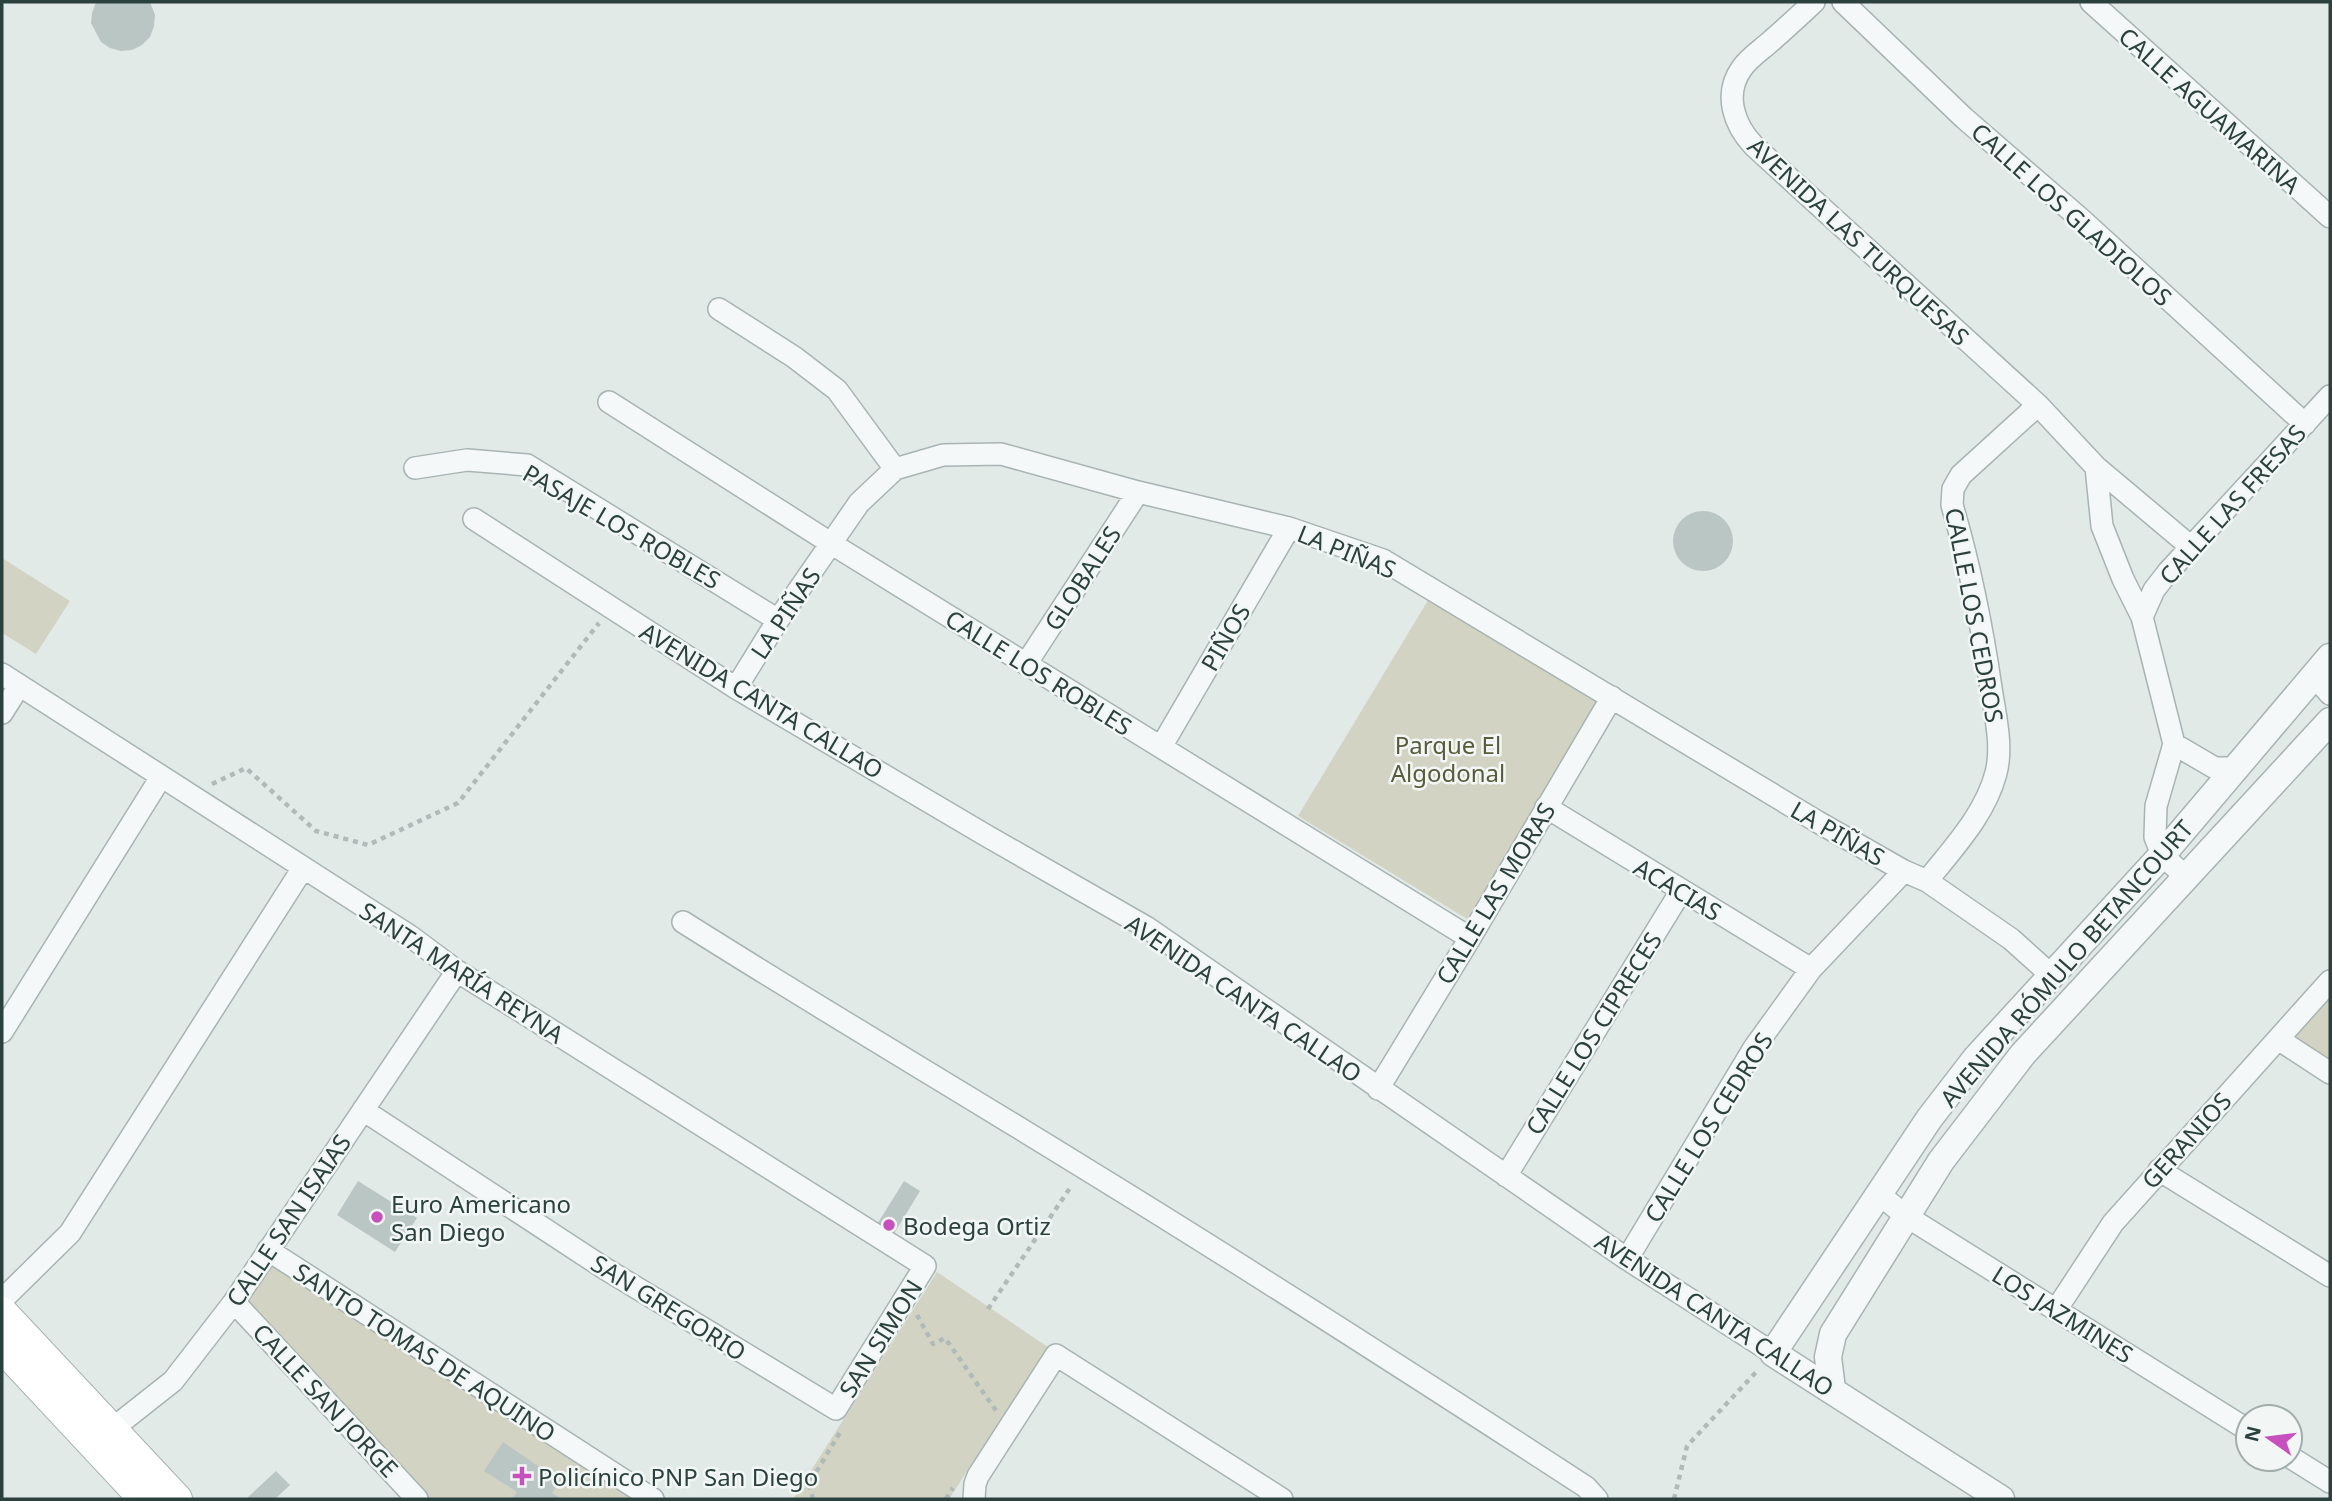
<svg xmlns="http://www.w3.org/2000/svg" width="2332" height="1501" viewBox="0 0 2332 1501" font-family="'Noto Sans',sans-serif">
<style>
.green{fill:#d3d3c4}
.building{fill:#bac6c4}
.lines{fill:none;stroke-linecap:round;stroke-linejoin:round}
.minor-casing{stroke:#a7b4b2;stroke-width:24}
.tertiary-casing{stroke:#a7b4b2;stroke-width:29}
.secondary-casing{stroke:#a7b4b2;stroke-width:32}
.path{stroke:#b0bab9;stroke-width:4.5;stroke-dasharray:5 5;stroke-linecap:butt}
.minor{stroke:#f5f8f8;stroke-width:21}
.tertiary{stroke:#f5f8f8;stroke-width:26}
.secondary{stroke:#fff;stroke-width:30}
.poi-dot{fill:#c650bc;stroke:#f2f7f6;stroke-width:2.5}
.labels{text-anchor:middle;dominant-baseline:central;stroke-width:5;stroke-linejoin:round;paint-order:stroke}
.street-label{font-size:24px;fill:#2b413e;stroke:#f2f7f6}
.park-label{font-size:24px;fill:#5a5b3a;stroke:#f2f7f6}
.poi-label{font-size:24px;fill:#2b413e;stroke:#f2f7f6;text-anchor:start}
</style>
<rect width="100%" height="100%" fill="#e2eae8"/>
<path class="green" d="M2,558l68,43 -34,53 -34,-21z
M1430,597l169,103 -132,219 -169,-103z
M2330,997v65l-38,-24z
M271,1260l368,239h-212l-184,-197z
M937,1272l111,75 -99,152h-156z"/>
<path class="building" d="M96,2h54l5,13 -1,11 -4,11 -8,8 -10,5 -11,1 -11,-3 -9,-6 -10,-19 1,-10z
M1673 541a30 30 0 1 1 60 0a30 30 0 1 1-60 0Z
M358,1181l59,37 -22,34 -58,-37z
M904,1181l16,10 -28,46 -16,-11z
M503,1442l57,39 -8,12 9,6h-49l5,-7 -33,-21z
M276,1471l14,14 -15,14h-29z"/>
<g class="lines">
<defs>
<path id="minor" d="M1814,2c-14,13 -29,27 -44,40 -9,8 -21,16 -28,26 -19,26 -8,57 12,78l284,259 58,62 6,59 21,53 19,38 32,127 -18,62 -1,31 7,18 24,22
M1843,2l121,116 118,102 223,204
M2091,2l239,215
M719,309l75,48 43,33 58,79
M609,402l223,142 638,394
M2096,467l94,79
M415,468l52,-8 60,5 251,155
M474,519l262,169 251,148 159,91 481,332 146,94
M2142,617l12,-27 14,-18 162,-176
M1026,664l112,-172
M2,674l408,262 47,35 468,295 -89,143 -232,-141 -241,-158
M2314,676l16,18
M736,688l42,-68 81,-117 36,-34 48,-14 58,-1 137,38 151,36 94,32 435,262 86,49 23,10 84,58 40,36
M2,713l17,-27
M2174,744l41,24h20
M1161,747l128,-219
M1546,807l265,162
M1927,881c26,-33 58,-66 69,-108 7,-27 -1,-58 -5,-85 -9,-62 -21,-122 -39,-183l1,-16 8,-14 77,-70
M683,922c136,86 274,167 411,252 166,102 329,207 492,313l11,12
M2,1032l159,-255
M2278,1039l52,34
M1378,1089l92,-151 142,-241
M2159,1170l171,106
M1506,1176l175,-285
M1880,1195l26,21 342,214
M268,1250l385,249
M1627,1259l127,-211 57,-79 93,-98
M2,1300l68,-67 233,-365
M234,1302l183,197
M2056,1310l57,-87 217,-242
M102,1437l71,-56 61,-79 223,-331
M2290,1457l40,25
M974,1499l1,-15 3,-8 78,-121 226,144"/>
<path id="tertiary" d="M1832,1389l-4,-32 5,-23 108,-173 82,-107 307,-333
M2001,1499l-228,-146 156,-234 47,-61 186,-203 168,-198"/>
<path id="secondary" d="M2,1312l175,187
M2,1347l142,152"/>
</defs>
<use href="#minor" class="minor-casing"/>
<use href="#tertiary" class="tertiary-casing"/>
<use href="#secondary" class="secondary-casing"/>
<path class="path" d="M212,784l34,-16 70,63 52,14 90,-42 141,-180
M988,1309l84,-124
M917,1315l16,29 12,-6 52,74
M813,1499l-4,-15 33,-55
M946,1499l7,-11
M1674,1499l13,-53 72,-77"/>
<use href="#minor" class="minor"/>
<use href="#tertiary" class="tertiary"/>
<use href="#secondary" class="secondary"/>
</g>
<g class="poi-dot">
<circle cx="377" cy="1217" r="7"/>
<circle cx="889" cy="1225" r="7"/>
<path d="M518.5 1465.5h7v7h7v7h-7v7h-7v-7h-7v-7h7z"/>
</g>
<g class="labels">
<g class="street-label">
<text transform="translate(2210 110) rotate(42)">CALLE AGUAMARINA</text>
<text transform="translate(2072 214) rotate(42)">CALLE LOS GLADIOLOS</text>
<text transform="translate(1859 241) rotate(43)">AVENIDA LAS TURQUESAS</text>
<text transform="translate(2232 504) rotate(-48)">CALLE LAS FRESAS</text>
<text transform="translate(622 526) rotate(30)">PASAJE LOS ROBLES</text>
<text transform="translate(1347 551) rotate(22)">LA PIÑAS</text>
<text transform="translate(1082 578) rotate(-57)">GLOBALES</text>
<text transform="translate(785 613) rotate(-56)">LA PIÑAS</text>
<text transform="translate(1975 615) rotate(79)">CALLE LOS CEDROS</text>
<text transform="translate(1225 637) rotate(-60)">PIÑOS</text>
<text transform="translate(1039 672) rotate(32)">CALLE LOS ROBLES</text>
<text transform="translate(762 700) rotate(31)">AVENIDA CANTA CALLAO</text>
<text transform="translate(1838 833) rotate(30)">LA PIÑAS</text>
<text transform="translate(1678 889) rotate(31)">ACACIAS</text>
<text transform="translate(1495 893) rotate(-59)">CALLE LAS MORAS</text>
<text transform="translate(2066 963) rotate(-49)">AVENIDA RÓMULO BETANCOURT</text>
<text transform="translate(462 972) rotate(33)">SANTA MARÍA REYNA</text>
<text transform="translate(1244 998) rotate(34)">AVENIDA CANTA CALLAO</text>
<text transform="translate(1593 1033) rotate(-58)">CALLE LOS CIPRECES</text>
<text transform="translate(1708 1127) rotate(-58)">CALLE LOS CEDROS</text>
<text transform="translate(2186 1140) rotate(-48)">GERANIOS</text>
<text transform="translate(288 1220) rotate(-56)">CALLE SAN ISAIAS</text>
<text transform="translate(669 1307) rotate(32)">SAN GREGORIO</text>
<text transform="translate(1715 1314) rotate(33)">AVENIDA CANTA CALLAO</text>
<text transform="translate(2063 1314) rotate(32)">LOS JAZMINES</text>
<text transform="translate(880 1338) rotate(-58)">SAN SIMON</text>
<text transform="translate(425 1352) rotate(33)">SANTO TOMAS DE AQUINO</text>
<text transform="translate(326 1400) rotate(47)">CALLE SAN JORGE</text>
</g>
<g class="park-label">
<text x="1448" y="744">Parque El<tspan x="1448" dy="28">Algodonal</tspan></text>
</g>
<g class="poi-label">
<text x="391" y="1203">Euro Americano<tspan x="391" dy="28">San Diego</tspan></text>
<text x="903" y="1225">Bodega Ortiz</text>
<text x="538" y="1476">Policínico PNP San Diego</text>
</g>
</g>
<rect width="2332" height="1501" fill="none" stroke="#2b413e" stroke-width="7"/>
<g transform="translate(2269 1438) rotate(284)"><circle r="33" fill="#f2f7f6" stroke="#a2aeac" stroke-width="2"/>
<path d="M0-5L12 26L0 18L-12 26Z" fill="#c650bc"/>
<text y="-10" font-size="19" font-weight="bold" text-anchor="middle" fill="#2b413e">N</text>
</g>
</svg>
